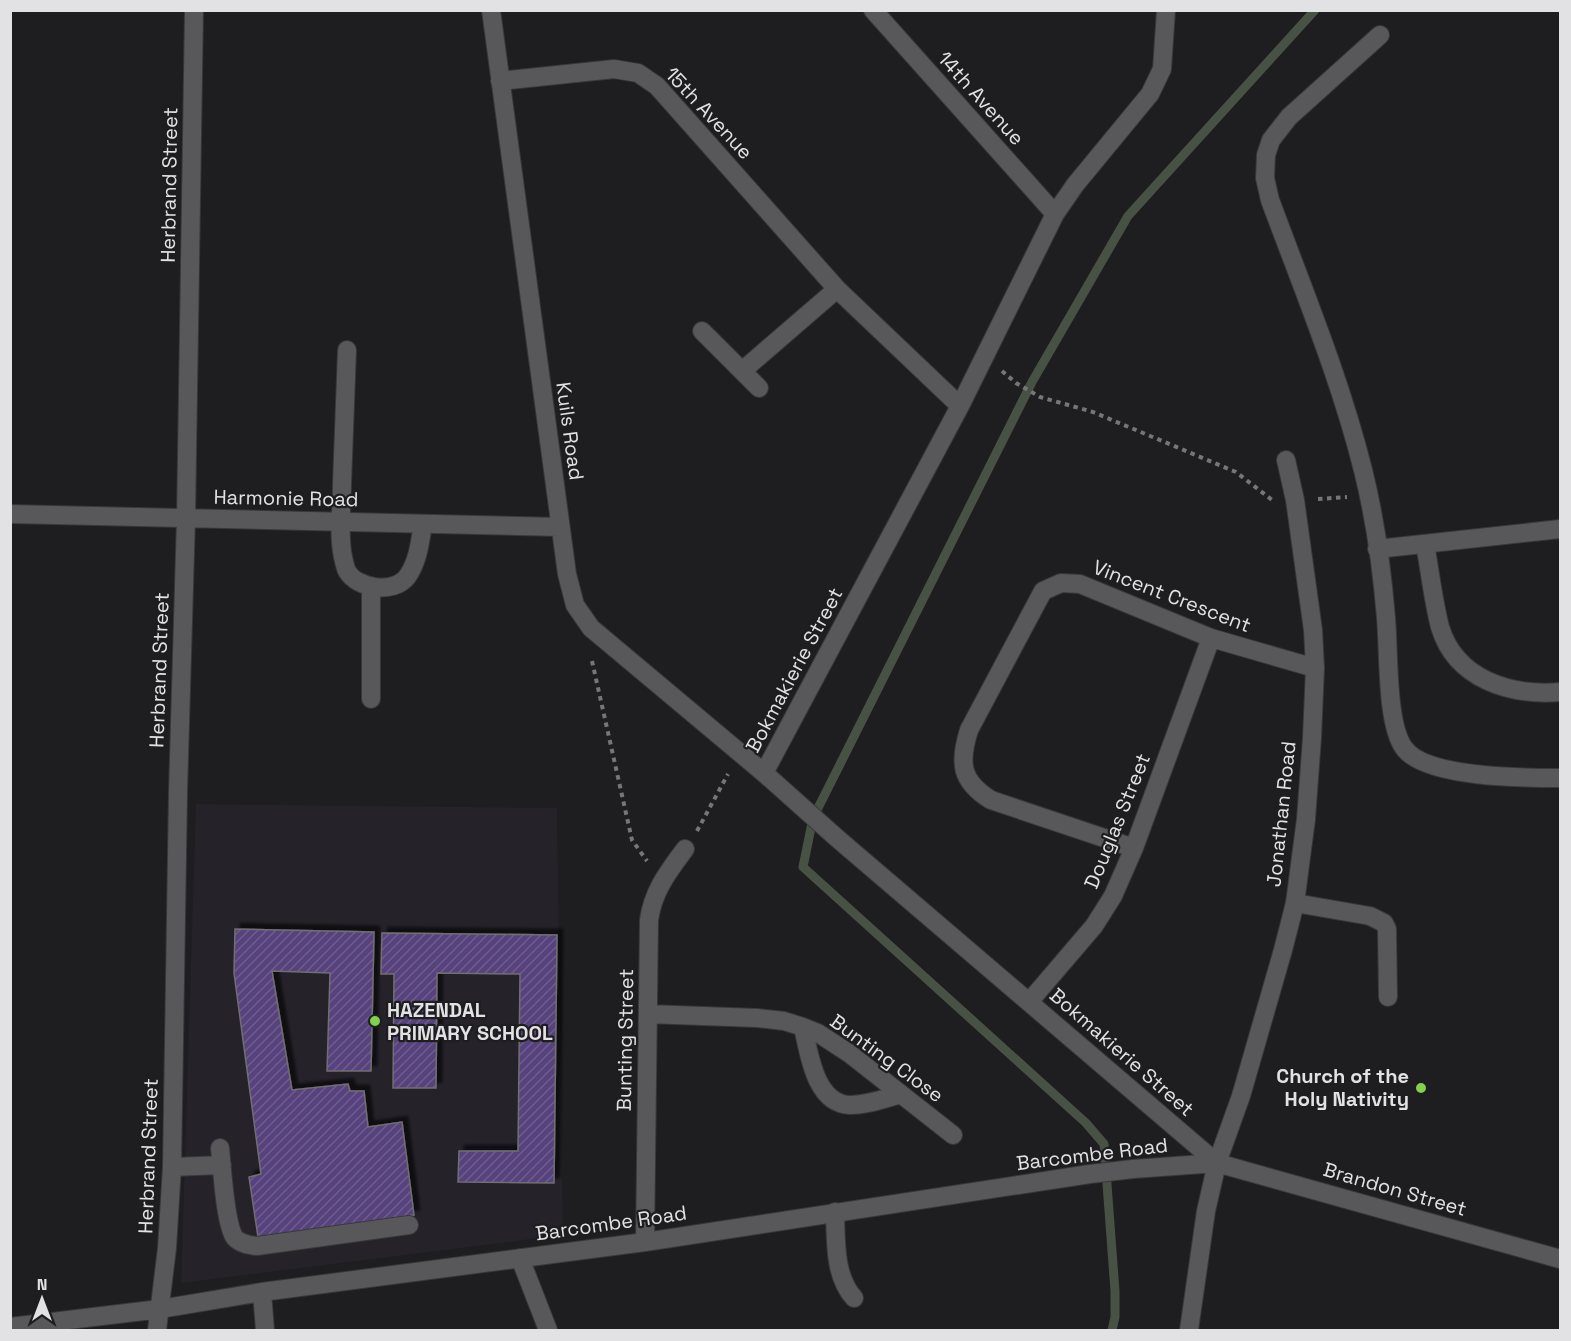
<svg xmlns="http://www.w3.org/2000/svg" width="1571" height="1341" viewBox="0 0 1571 1341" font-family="'Space Grotesk',sans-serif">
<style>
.built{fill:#25222a}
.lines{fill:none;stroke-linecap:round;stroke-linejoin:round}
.stream{stroke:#475244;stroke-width:9}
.building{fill:url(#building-hatch);stroke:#706f72;stroke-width:1.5;filter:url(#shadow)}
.service-casing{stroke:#383839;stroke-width:20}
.minor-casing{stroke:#383839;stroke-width:20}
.path{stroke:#767577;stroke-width:4;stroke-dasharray:4.5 4.5;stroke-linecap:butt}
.service{stroke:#58575a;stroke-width:18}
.minor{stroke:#58575a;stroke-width:18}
.poi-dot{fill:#81d050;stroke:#1e1d1f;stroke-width:2}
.labels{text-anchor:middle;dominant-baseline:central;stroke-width:4.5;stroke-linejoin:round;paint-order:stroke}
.street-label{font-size:20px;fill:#e2e1e3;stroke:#1e1d1f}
.poi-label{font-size:20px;font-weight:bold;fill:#e2e1e3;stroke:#1e1d1f;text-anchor:start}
</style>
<defs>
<pattern id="building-hatch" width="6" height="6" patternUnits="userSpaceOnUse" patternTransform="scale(1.5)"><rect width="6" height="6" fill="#57427b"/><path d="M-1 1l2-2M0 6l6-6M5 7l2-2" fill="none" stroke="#6f5d8e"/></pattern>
<filter id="shadow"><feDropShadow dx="5.5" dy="-5.5" stdDeviation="1.5" flood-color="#0009"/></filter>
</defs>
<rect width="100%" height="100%" fill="#1e1d1f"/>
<path class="built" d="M196,804l361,4 6,427 -382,48z"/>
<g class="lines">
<path class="stream" d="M1112,1330l3,-13v-26l-11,-147 -18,-21 -283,-256 10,-49 219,-436 96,-166 187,-206"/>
</g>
<path class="building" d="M235,929l139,3 -3,139h-44l3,-98 -58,-2 20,119 56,-6 2,7h14l4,36 34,-5 12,93 -156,22 -9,-60 12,-3 -27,-201z
M382,933l175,2 -3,248 -96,-1 1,-31h59l2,-177 -83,-1 -1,115h-43l1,-114h-13z"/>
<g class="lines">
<defs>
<path id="service" d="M1380,35l-91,82 -18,23 -5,15 -1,23 5,22c33,89 70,178 93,270 12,48 19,99 23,148 3,31 0,106 18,130 21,30 122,30 156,30
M347,350c-2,45 -3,89 -5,134 0,24 -4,50 1,73 1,4 2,10 4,14 10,18 47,23 60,6 11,-15 13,-35 16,-53
M1425,544c5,27 8,56 15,83 16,53 71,69 120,65
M1377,549l183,-20
M371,586v113
M1295,903l75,13 14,7 3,6 1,68
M220,1148c2,18 5,77 15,90 6,6 14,7 22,8l152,-21
M172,1167l50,-2
M835,1212c1,29 -1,64 19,86"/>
<path id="minor" d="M491,10l76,564 8,31 16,23 173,145 74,66 379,324
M873,10l182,204
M500,81l114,-12 24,4 19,13 180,203 123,117
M702,331l57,57
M742,371l95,-82
M10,514l550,13
M764,773l196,-367 95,-192 20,-29 75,-91 12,-25 4,-59
M1134,848l-143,-48c-31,-19 -32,-38 -22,-70l74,-139 18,-8 19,1 131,54 104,30
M1029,1002l65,-76 19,-30 21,-48 77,-210
M648,1014l109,4 27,3 19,6 15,6 32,21 103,81
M803,1027c6,26 12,77 47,78 17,0 34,-6 51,-11
M645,1242l4,-322c4,-29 19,-48 36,-71
M520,1258l28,72
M262,1292l3,38
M10,1327l150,-18 102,-17 383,-50 445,-68 43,-5 84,-6 343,96
M157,1330l10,-82 5,-81 6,-375 8,-274 8,-508
M1189,1330l17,-119 11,-48 24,-67 42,-146 12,-47 11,-84 6,-81 3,-70 -2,-38 -18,-130 -9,-40"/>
</defs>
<use href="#service" class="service-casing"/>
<use href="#minor" class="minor-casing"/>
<path class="path" d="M1002,371l14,12 24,14 53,15 143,60 36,28
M1318,499l29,-2
M592,661l40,179 15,21
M697,831l31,-57"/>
<use href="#service" class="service"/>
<use href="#minor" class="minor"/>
</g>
<g class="poi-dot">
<circle cx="375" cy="1021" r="6"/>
<circle cx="1421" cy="1088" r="6"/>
</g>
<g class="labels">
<g class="street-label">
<text transform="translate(981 98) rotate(48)">14th Avenue</text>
<text transform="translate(709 113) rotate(47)">15th Avenue</text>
<text transform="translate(169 185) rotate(-89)">Herbrand Street</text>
<text transform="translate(570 431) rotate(82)">Kuils Road</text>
<text transform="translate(286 498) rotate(1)">Harmonie Road</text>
<text transform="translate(1172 596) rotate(21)">Vincent Crescent</text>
<text transform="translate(159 670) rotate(-88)">Herbrand Street</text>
<text transform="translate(794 670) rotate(-62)">Bokmakierie Street</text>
<text transform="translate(1281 814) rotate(-84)">Jonathan Road</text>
<text transform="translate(1117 821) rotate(-68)">Douglas Street</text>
<text transform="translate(625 1040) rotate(-89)">Bunting Street</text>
<text transform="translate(1122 1052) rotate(41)">Bokmakierie Street</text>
<text transform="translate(887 1058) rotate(36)">Bunting Close</text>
<text transform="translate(1092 1154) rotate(-7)">Barcombe Road</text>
<text transform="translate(148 1156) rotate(-88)">Herbrand Street</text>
<text transform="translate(1395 1189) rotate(16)">Brandon Street</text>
<text transform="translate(611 1223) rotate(-8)">Barcombe Road</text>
</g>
<g class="poi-label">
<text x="387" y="1010">HAZENDAL<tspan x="387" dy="23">PRIMARY SCHOOL</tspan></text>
<text x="1409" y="1076" text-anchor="end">Church of the<tspan x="1409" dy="23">Holy Nativity</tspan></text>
</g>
</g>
<rect width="1571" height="1341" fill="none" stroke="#e2e1e3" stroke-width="24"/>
<g transform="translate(42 1299)" stroke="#1e1d1f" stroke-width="4.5" paint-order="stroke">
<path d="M0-4.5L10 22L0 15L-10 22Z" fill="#e2e1e3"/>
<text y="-9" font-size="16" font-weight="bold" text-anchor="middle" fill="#e2e1e3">N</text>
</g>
</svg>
